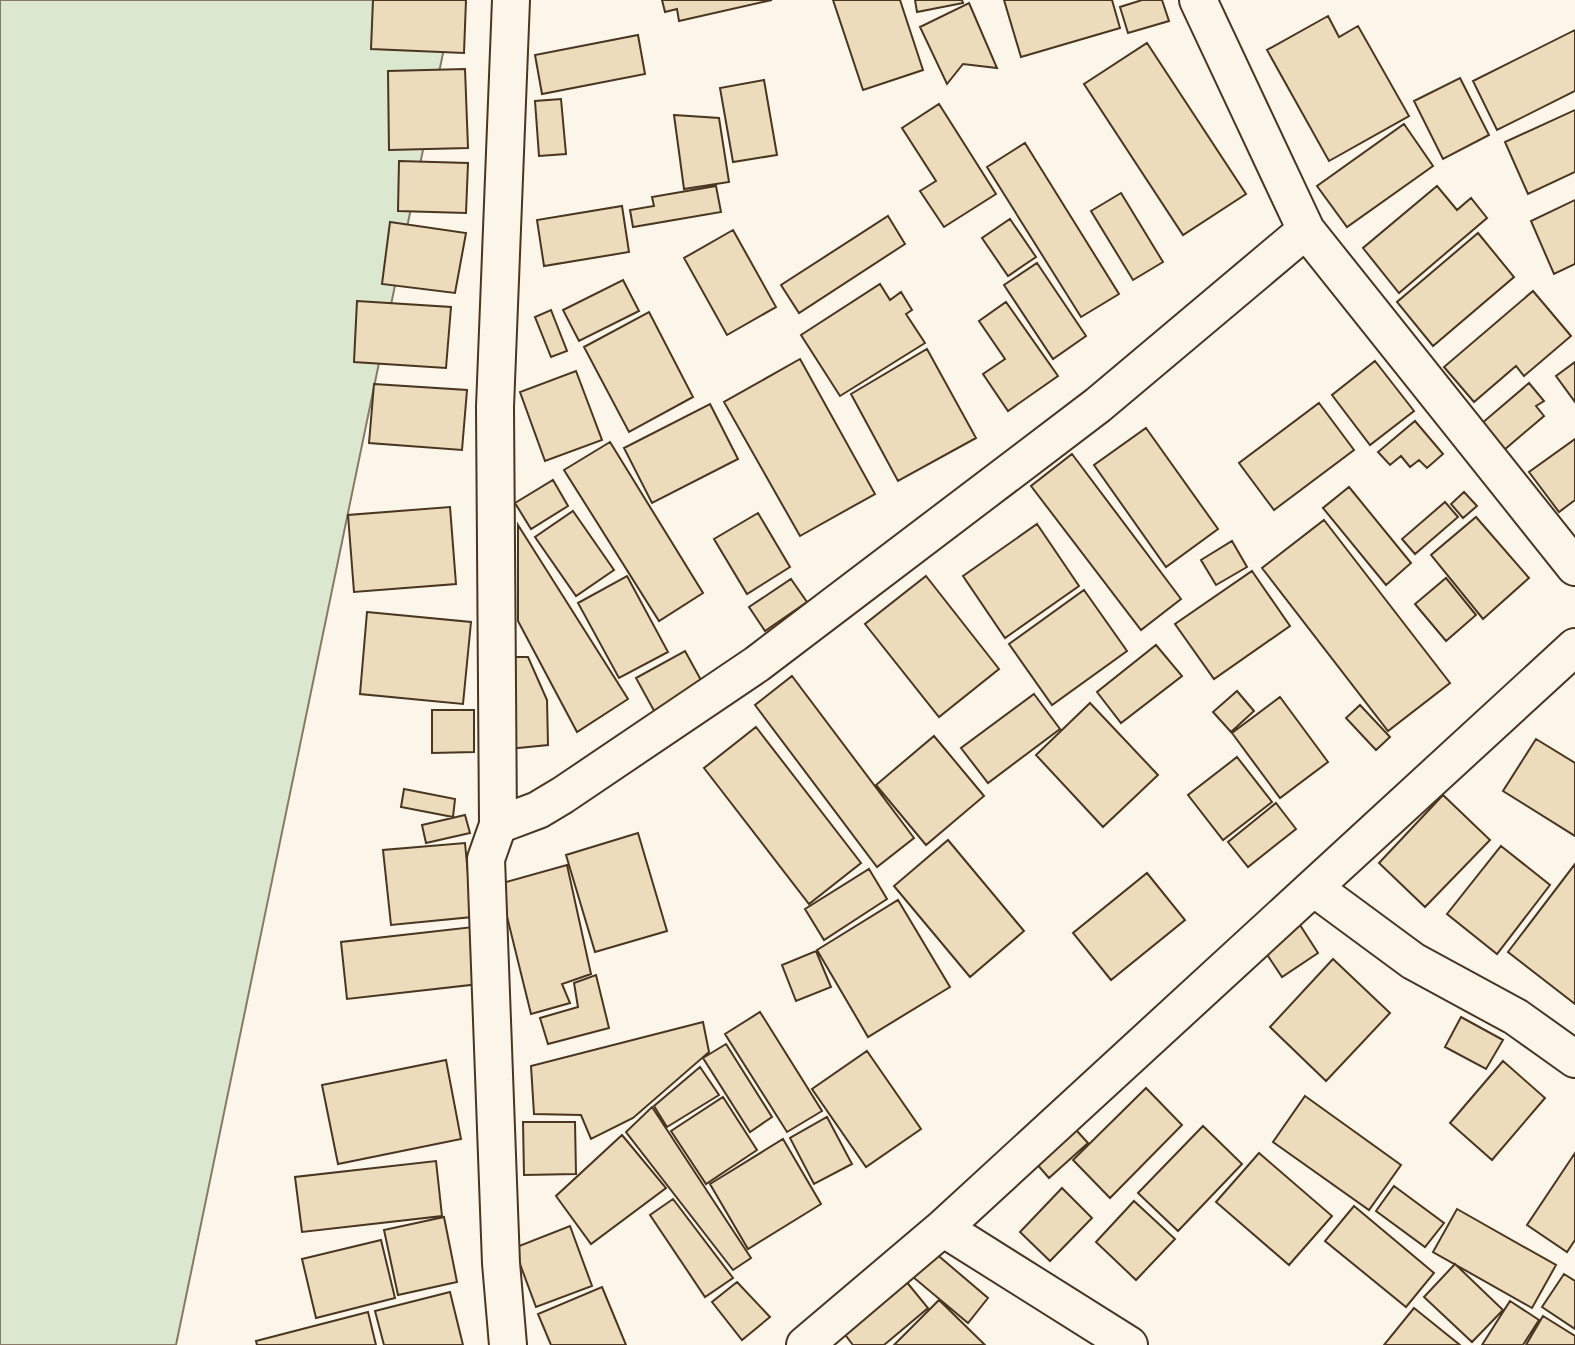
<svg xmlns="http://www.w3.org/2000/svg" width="1575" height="1345" viewBox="0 0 1575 1345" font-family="'IBM Plex Sans',sans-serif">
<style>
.green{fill:#dce7d0;stroke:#887966;stroke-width:2}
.building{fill:#ecdcbc;stroke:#4a3520;stroke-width:2}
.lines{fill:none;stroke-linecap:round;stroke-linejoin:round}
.minor-casing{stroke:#4a3520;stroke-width:40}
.minor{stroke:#fbf6e9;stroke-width:36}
</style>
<rect width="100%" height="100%" fill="#fbf6e9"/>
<path class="green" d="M0,0h454l-278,1345h-176z"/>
<path class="building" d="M373,0h93l-2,53 -93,-4z
M662,0h110l-93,21 -2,-12 -12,3z
M833,0h67l23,70 -60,20z
M915,0h47l1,3 -46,9z
M1004,0h108l8,28 -99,29z
M1142,0h20l7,21 -41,12 -8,-26z
M969,3l28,65 -34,-4 -16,20 -27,-57z
M1328,16l11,21 19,-11 51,90 -80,45 -62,-111z
M1575,30v61l-78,39 -24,-49z
M638,35l7,39 -103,20 -7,-39z
M1147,43l99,151 -63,41 -99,-151z
M465,69l3,79 -79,2 -1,-79z
M1460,78l29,57 -46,24 -29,-58z
M764,80l13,75 -44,7 -13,-74z
M561,99l5,55 -27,2 -4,-55z
M939,104l57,90 -52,33 -24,-36 16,-10 -34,-53z
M1575,110v62l-47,22 -23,-52z
M674,115l45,3 10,64 -45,7z
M1404,124l29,42 -86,61 -30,-41z
M1025,143l94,151 -38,23 -94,-150z
M399,161l69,2 -2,50 -68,-2z
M716,186l5,26 -88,15 -3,-17 24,-4 -2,-9z
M1437,186l20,24 14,-12 16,20 -88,75 -36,-45z
M1121,193l42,69 -30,18 -42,-69z
M1575,200v64l-21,10 -23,-53z
M622,206l7,46 -85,14 -7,-46z
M888,216l17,28 -106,69 -18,-28z
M1010,219l26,38 -28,19 -26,-38z
M390,222l76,11 -11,60 -73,-9z
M733,230l43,77 -49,28 -43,-77z
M1478,233l36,44 -81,69 -36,-44z
M1037,263l49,73 -33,23 -49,-74z
M623,280l16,31 -60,30 -16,-31z
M880,284l10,16 11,-8 11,18 -6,4 19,29 -85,53 -39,-61z
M1533,291l38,45 -47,40 -8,-10 -42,36 -30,-35z
M357,301l94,6 -5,61 -92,-6z
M1006,302l52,74 -50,35 -25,-37 22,-15 -26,-38z
M551,310l16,41 -16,6 -16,-40z
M649,312l44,85 -64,35 -45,-85z
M927,349l49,89 -78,43 -47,-87z
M800,359l75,135 -75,42 -76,-134z
M1375,361l39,50 -44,34 -38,-50z
M1575,362v40l-19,-26z
M576,371l26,69 -57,21 -25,-69z
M1529,383l15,18 -8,5 8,10 -40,34 -23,-26z
M374,384l93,6 -5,60 -93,-7z
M1319,403l35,47 -80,60 -35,-47z
M710,404l28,55 -86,44 -28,-55z
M1415,421l28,33 -16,14 -8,-8 -9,7 -9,-11 -11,9 -12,-13z
M1146,428l72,101 -52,38 -72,-102z
M1575,439v61l-16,12 -30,-40z
M610,442l93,151 -44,28 -95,-151z
M1072,454l109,145 -40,31 -110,-144z
M553,480l15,26 -37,23 -16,-26z
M1349,487l62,76 -25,22 -63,-77z
M1464,492l13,14 -14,12 -12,-14z
M1445,502l13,15 -43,37 -13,-15z
M450,507l6,77 -102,8 -6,-77z
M573,511l41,59 -38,26 -41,-59z
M758,513l32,54 -43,27 -33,-55z
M1476,517l53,61 -46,41 -52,-64z
M1324,520l126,163 -62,48 -126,-163z
M1037,524l42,62 -74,52 -42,-62z
M518,525l110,174 -51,33 -59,-111z
M1232,541l15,26 -31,18 -15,-25z
M1252,571l38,55 -76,53 -39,-55z
M627,576l41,76 -49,26 -41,-75z
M926,576l73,93 -60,48 -74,-93z
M1446,578l30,37 -30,26 -31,-37z
M791,579l16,23 -42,29 -16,-24z
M1084,590l43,61 -75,54 -43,-61z
M367,612l104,10 -8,82 -103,-10z
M1156,645l26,31 -61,47 -24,-31z
M685,651l22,40 -49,27 -22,-40z
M507,657h21l19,43 1,45 -41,4z
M792,676l122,162 -37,29 -122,-162z
M1237,691l17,20 -23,21 -18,-20z
M1034,694l26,35 -72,54 -27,-35z
M1280,697l48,65 -48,36 -48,-65z
M1090,703l68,72 -55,52 -67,-72z
M1360,705l30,32 -14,13 -30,-32z
M432,710h42v42l-42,1z
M756,727l105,136 -52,41 -105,-136z
M934,736l50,60 -58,49 -50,-60z
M1536,739l39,24v73l-72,-45z
M1237,757l35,45 -49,38 -35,-45z
M404,789l51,10 -2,18 -52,-10z
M1443,795l47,45 -65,67 -46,-44z
M1276,803l20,26 -48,38 -20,-25z
M465,815l5,18 -44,10 -4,-18z
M638,833l29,98 -72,21 -29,-97z
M948,840l76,91 -54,46 -76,-91z
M465,843l7,74 -81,8 -8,-75z
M1501,846l49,39 -53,69 -50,-40z
M1575,864v140l-67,-52z
M567,865l24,109 -29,10 8,19 -39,11 -32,-130z
M869,869l18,30 -63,41 -19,-31z
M1147,873l38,47 -74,60 -38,-47z
M898,900l52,87 -82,50 -51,-87z
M1300,925l18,28 -36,24 -18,-27z
M473,927l6,57 -132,15 -6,-57z
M816,951l15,36 -35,14 -14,-36z
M1333,959l57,54 -64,68 -56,-54z
M596,975l13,53 -61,16 -8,-26 38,-11 -4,-24z
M760,1012l62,99 -35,21 -62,-98z
M1461,1017l42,23 -17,29 -41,-22z
M703,1022l6,30 -76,66 -42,21 -10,-24 -47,-1 -3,-48z
M726,1044l46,73 -22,15 -47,-74z
M867,1051l54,78 -55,38 -54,-78z
M446,1060l15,79 -123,25 -16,-79z
M1503,1061l42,37 -53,62 -42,-37z
M700,1067l19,28 -52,32 -13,-21z
M1146,1088l36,37 -72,73 -37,-38z
M1305,1096l96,69 -32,45 -96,-68z
M723,1097l34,53 -51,34 -35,-53z
M652,1107l99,151 -18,12 -107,-138z
M827,1117l25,47 -38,20 -24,-46z
M1066,1119l22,24 -39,35 -21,-24z
M523,1122h52l1,52 -52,1z
M1203,1126l39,38 -64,67 -40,-38z
M622,1135l44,53 -75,56 -35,-48z
M783,1139l38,65 -73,45 -38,-65z
M1259,1153l73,63 -43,49 -73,-63z
M1575,1153v87l-8,12 -40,-27z
M436,1161l6,55 -140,16 -7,-55z
M1394,1186l50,37 -19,24 -49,-36z
M1062,1188l30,30 -42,43 -30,-29z
M673,1199l60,79 -28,19 -55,-82z
M1134,1201l41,38 -39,41 -40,-38z
M1354,1206l80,67 -28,34 -81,-66z
M1457,1209l99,56 -24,43 -99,-56z
M444,1217l13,65 -59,13 -14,-65z
M570,1226l22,60 -56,21 -22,-59z
M381,1240l14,58 -79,20 -14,-59z
M934,1252l54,46 -20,25 -55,-46z
M1455,1264l48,46 -31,32 -48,-45z
M1564,1274l11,7v48l-33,-22z
M905,1280l23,28 -44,37h-31l-10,-13z
M737,1282l33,35 -28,23 -30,-38z
M602,1287l24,58h-75l-13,-31z
M450,1292l13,53h-79l-9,-34z
M939,1300l46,45h-91z
M1510,1301l29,19 -16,25h-41z
M1414,1308l46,37h-76z
M368,1312l8,33h-119l-1,-4z
M1543,1316l32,20v9h-49z"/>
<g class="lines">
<defs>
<path id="minor" d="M1198,0l108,230 269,337
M498,825l40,-15 25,-15 194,-131 341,-259 208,-175
M1314,888l99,73 103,56 59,42
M943,1228l186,117
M508,1345l-7,-82 -15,-404 12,-34 -3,-418 16,-407
M805,1345l138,-117 632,-581"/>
</defs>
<use href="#minor" class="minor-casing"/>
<use href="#minor" class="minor"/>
</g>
</svg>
